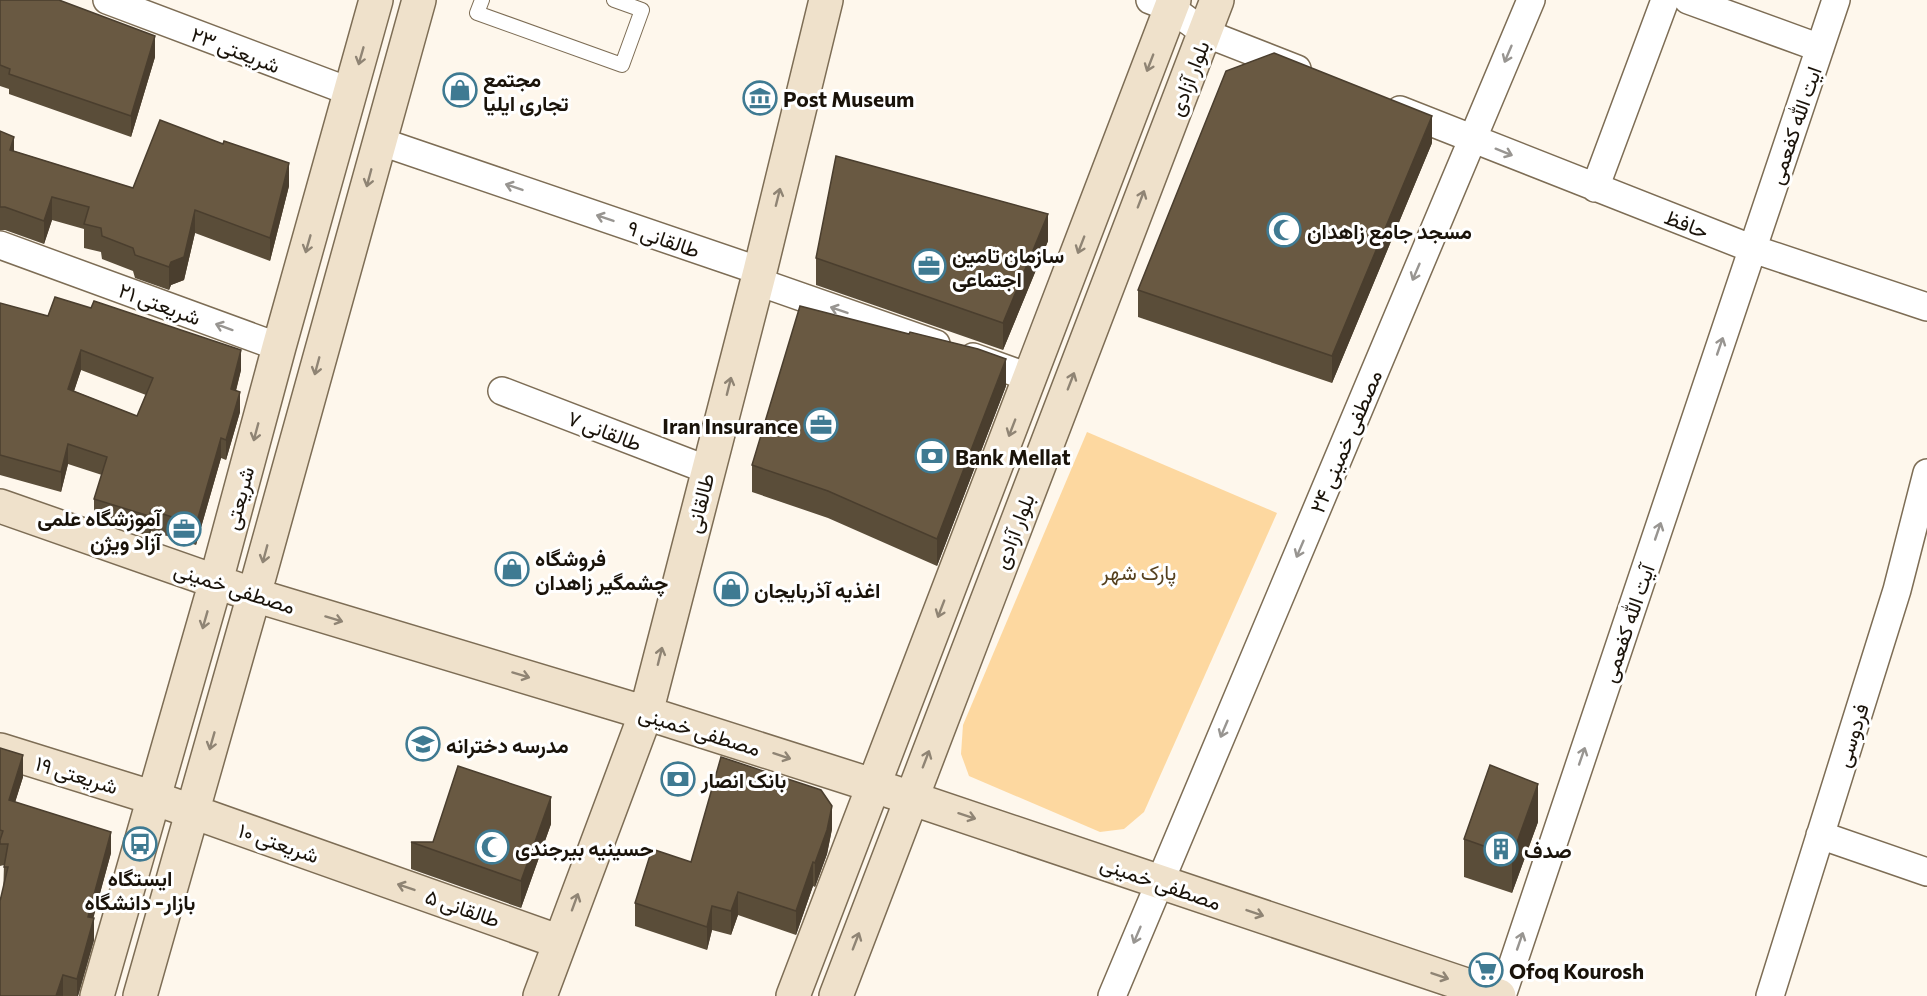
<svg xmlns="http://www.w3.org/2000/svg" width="1927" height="996" viewBox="0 0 1927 996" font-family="Commissioner,Vazirmatn,sans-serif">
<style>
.green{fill:#fdd8a0}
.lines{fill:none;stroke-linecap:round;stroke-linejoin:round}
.lane-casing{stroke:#7d6d55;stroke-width:16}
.street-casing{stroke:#7d6d55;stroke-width:30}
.secondary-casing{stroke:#7d6d55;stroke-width:36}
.lane{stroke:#fff;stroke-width:14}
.street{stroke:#fff;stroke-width:27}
.secondary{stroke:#efe1cb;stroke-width:33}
.wall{fill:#5a4d39;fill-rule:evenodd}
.shaded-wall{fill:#4a3e2e}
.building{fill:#695942;stroke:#4a3e2e;stroke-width:1.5;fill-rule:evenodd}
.oneway{stroke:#989591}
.oneway2{stroke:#8f8474}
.labels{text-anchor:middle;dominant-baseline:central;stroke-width:6;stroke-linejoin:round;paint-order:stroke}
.street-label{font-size:21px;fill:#1a130a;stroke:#fff}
.poi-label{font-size:21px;font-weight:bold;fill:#1a130a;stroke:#fff;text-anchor:start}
.park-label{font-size:21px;fill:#56411f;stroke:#fff}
</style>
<rect width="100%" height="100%" fill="#fef7ec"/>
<path class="green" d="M1087,432l190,81 -133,299 -20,17 -24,3 -131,-56 -8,-22 2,-29z"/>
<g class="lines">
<defs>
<path id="lane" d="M482,0l-5,13 145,52 20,-55 -28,-10"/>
<path id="street" d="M107,0l244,92
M1150,0l21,8 34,25 92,36
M1688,0l132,48
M1400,110l353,139 174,58
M379,141l381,130
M1595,188l70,-188
M0,245l279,102
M756,281l180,63
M973,357l58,21
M502,391l206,79
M1820,835l107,37
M1112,996l419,-996
M1502,996l334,-996
M1770,996l127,-406 30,-117"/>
<path id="secondary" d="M0,506l254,89 392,118 226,72 627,211
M0,750l154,48 406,144
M97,996l119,-415 63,-234 97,-347
M140,996l114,-401 165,-595
M540,996l106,-283 114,-442 66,-271
M793,996l381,-996
M836,996l381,-996"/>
</defs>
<use href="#lane" class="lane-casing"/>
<use href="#street" class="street-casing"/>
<use href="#secondary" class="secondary-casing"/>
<use href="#lane" class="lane"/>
<use href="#street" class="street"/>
<use href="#secondary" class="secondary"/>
</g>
<path class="wall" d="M0,0l155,57 -24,80 -122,-43v-5l-9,-3z
M0,131l14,20 119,37 156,-2 -19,75 -75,-28 -11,47 -13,5 -2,5 -34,-12 -2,-7 -31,-12 -1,-7 -17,-4v-19l-32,-9 -8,24 -39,-14h-5z
M1432,143l-100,240 -194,-66v-27z
M1048,241l-45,109 -187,-65v-27z
M0,303l241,67 -5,21 4,21 -14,48 -5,-2 -25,87 -45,-14 -2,5 -55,-17v-20l8,-24 -34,-11 -7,28 -61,-17zM81,370l65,25 -9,21 -63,-25z
M1006,386l-69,180 -109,-48 -76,-26v-27z
M0,748l23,29 -8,25 96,51 -18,65 1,22 -16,56h-78l4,-131 -4,1z
M1538,822l-26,71 -48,-16v-38z
M551,824l-30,84 -110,-39v-27h22z
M832,829l-5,25 -12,33 -2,-1 -17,49 -58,-20 -7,20 -19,-5 -5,20 -72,-24v-23l56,-41z"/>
<path class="shaded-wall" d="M155,36v21l-24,80v-21z
M1432,116v27l-100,240v-27z
M14,137v23l-4,-10z
M289,163v23l-19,75v-23z
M52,197v23l-8,24v-23z
M195,210v23l-11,47 -13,5 -2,5v-23l2,-5z
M1048,214v27l-45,109v-27z
M81,350v20l-13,39v-20z
M241,350v20l-10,39v-20z
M1006,359v27l-69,180v-27z
M240,392v20l-14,48v-20z
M221,438v20l-25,87v-20z
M68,444v20l-7,28v-20z
M151,510v21l-2,5v-20z
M23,755v22l-14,45v-22z
M1538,784v38l-26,71v-37z
M551,797v27l-30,84v-27z
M832,806v23l-5,25 -12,33v-24z
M111,832v21l-23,85v-21z
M813,862v24l-17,49v-24z
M738,892v23l-7,20v-24z
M712,906v24l-5,20v-23z
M94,918v22l-16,56h-1v-17z
M63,975v21h-7z"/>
<path class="building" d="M0,0h59l96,36 -24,80 -122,-42 1,-5 -10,-4z
M1274,53l158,63 -100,240 -194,-66 88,-219z
M160,120l63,24 1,-3 65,22 -19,75 -75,-28 -11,47 -13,5 -2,5 -34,-12 -2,-7 -31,-12 -1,-8 -17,-4 5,-17 -37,-10 -8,24 -39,-14h-5v-76l14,6 -4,13 123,38z
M836,156l212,58 -45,109 -187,-65z
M55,297l36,11 3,-7 147,49 -10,39 9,3 -14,48 -5,-2 -25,87 -45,-15 -2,6 -55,-17 13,-42 -39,-13 -7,28 -61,-17v-152l48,13zM81,350l72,28 -16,38 -69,-27z
M800,306l109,28 1,-2 68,17 28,10 -69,180 -109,-48 -76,-26z
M0,748l23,7 -14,45 102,32 -23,85 6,1 -17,61 -14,-4 -7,21h-56v-95l8,-34h-4l4,-23h-8v-4l3,-9 -3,-1z
M721,757l100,33 11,16 -5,24 -12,33 -2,-1 -17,49 -58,-19 -7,19 -19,-5 -5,21 -72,-24 17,-54 39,13z
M1490,765l48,19 -26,72 -48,-17z
M458,766l93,31 -30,84 -110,-39h22z"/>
<defs><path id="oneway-shaft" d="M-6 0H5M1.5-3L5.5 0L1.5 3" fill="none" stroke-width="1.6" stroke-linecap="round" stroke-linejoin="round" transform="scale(1.5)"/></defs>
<g class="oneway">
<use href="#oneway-shaft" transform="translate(1508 54) rotate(113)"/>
<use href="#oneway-shaft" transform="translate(1504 152) rotate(22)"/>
<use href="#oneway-shaft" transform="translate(514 187) rotate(-161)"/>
<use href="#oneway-shaft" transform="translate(605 218) rotate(-161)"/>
<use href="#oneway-shaft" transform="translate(1416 272) rotate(113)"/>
<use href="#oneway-shaft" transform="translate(839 310) rotate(-161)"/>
<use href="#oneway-shaft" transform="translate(224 327) rotate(-160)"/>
<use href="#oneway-shaft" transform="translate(1720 346) rotate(-71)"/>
<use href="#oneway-shaft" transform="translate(1658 531) rotate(-71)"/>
<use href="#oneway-shaft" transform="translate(1300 549) rotate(113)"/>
<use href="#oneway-shaft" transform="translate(1224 729) rotate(113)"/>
<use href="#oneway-shaft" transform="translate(1582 756) rotate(-71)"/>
<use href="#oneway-shaft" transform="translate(1137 935) rotate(113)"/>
<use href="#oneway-shaft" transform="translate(1520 941) rotate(-71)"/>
</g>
<g class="oneway2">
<use href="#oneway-shaft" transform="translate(361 56) rotate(106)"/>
<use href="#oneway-shaft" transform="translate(1150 63) rotate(111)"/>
<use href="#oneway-shaft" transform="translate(369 178) rotate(105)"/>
<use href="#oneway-shaft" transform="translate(778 197) rotate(-76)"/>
<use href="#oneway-shaft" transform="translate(1141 199) rotate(-69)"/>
<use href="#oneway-shaft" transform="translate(308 244) rotate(106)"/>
<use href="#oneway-shaft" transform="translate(1081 245) rotate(111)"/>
<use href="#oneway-shaft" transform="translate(317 366) rotate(105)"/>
<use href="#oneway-shaft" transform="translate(1071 381) rotate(-69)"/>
<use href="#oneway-shaft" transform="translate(729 386) rotate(-76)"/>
<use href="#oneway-shaft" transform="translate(1012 428) rotate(111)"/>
<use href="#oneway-shaft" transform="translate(256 432) rotate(105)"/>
<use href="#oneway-shaft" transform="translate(265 554) rotate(105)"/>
<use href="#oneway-shaft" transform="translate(941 609) rotate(111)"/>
<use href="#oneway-shaft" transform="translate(334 619) rotate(17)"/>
<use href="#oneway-shaft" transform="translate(205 620) rotate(106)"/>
<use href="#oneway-shaft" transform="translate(660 656) rotate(-76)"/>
<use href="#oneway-shaft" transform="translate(521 675) rotate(17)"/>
<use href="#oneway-shaft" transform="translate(212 741) rotate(106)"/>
<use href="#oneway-shaft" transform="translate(782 756) rotate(18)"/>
<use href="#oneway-shaft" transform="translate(926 759) rotate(-69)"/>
<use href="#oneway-shaft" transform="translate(967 816) rotate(18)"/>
<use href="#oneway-shaft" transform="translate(406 887) rotate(-161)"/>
<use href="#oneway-shaft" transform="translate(575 902) rotate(-70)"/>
<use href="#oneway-shaft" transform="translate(1255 913) rotate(19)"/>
<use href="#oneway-shaft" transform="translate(856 941) rotate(-69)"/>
<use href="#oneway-shaft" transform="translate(1440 976) rotate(19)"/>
</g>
<defs>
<symbol id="shop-ring" viewBox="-11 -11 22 22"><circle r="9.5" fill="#fff" stroke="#3f7a92" stroke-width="1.5"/><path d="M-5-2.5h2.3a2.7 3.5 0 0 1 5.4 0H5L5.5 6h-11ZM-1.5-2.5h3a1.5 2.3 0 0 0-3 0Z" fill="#3f7a92"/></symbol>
<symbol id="museum-ring" viewBox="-11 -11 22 22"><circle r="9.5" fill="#fff" stroke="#3f7a92" stroke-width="1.5"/><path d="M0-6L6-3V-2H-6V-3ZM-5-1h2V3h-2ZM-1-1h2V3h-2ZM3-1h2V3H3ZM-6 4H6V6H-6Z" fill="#3f7a92"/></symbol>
<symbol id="mosque-ring" viewBox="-11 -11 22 22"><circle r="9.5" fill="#fff" stroke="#3f7a92" stroke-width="1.5"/><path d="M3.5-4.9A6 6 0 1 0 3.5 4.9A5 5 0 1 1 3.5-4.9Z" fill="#3f7a92"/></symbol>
<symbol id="office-ring" viewBox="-11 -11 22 22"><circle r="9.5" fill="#fff" stroke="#3f7a92" stroke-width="1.5"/><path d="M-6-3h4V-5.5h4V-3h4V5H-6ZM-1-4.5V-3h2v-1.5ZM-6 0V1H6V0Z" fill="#3f7a92"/></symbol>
<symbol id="bank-ring" viewBox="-11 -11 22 22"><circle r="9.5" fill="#fff" stroke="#3f7a92" stroke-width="1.5"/><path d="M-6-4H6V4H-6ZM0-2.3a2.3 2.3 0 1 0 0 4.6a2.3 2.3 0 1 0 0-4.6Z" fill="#3f7a92"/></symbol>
<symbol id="school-ring" viewBox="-11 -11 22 22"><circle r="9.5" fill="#fff" stroke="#3f7a92" stroke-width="1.5"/><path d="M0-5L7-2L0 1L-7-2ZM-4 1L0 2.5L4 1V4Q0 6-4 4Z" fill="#3f7a92"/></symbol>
<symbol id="bus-ring" viewBox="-11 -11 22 22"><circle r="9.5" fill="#fff" stroke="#3f7a92" stroke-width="1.5"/><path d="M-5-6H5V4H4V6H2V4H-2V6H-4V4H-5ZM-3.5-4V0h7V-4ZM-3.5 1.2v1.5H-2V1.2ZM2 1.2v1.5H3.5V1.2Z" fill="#3f7a92"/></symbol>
<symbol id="building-ring" viewBox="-11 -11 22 22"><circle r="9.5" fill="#fff" stroke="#3f7a92" stroke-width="1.5"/><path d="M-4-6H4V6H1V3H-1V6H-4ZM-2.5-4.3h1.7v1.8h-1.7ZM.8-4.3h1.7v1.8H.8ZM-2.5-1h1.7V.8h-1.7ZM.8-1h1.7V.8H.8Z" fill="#3f7a92"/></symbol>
<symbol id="supermarket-ring" viewBox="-11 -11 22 22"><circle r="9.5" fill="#fff" stroke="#3f7a92" stroke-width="1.5"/><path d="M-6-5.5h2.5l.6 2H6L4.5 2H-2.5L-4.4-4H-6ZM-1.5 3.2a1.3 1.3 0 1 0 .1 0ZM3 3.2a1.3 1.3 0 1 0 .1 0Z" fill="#3f7a92"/></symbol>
</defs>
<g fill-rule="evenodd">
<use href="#shop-ring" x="441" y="71" width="38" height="38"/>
<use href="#museum-ring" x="741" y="79" width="38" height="38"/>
<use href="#mosque-ring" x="1265" y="211" width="38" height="38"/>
<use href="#office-ring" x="910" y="247" width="38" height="38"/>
<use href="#office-ring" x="802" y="406" width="38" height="38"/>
<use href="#bank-ring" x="913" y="437" width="38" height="38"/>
<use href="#office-ring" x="165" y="510" width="38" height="38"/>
<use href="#shop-ring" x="493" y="550" width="38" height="38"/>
<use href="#shop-ring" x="712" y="570" width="38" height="38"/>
<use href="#school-ring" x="404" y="725" width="38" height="38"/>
<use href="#bank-ring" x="659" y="760" width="38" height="38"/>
<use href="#bus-ring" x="121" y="825" width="38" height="38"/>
<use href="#mosque-ring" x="473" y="828" width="38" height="38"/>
<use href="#building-ring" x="1482" y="830" width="38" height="38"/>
<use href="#supermarket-ring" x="1467" y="951" width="38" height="38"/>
</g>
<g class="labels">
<g class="street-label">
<text transform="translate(236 49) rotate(21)">شریعتی ۲۳</text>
<text transform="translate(1188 78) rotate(-69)">بلوار آزادی</text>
<text transform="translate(1794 125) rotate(-71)">ایت الله کفعمی</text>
<text transform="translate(1687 223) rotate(21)">حافظ</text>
<text transform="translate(664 238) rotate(19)">طالقانی ۹</text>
<text transform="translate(160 303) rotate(20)">شریعتی ۲۱</text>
<text transform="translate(605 430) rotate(21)">طالقانی ۷</text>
<text transform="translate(1345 441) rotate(-67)">مصطفی خمینی ۲۴</text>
<text transform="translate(238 498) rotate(-75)">شریعتی</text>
<text transform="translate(699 503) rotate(-76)">طالقانی</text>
<text transform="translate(1013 531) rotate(-69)">بلوار آزادی</text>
<text transform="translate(235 587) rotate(18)">مصطفی خمینی</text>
<text transform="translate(1627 623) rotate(-71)">آیت الله کفعمی</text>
<text transform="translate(700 730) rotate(17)">مصطفی خمینی</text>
<text transform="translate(1851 735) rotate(-72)">فردوسی</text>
<text transform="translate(77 774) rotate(17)">شریعتی ۱۹</text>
<text transform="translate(279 842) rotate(19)">شریعتی ۱۰</text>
<text transform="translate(1161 882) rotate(19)">مصطفی خمینی</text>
<text transform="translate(463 907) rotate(19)">طالقانی ۵</text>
</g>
<g class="poi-label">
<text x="483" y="78">مجتمع<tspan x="483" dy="24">تجاری ایلیا</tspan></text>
<text x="783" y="98">Post Museum</text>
<text x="1307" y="230">مسجد جامع زاهدان</text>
<text x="952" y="254">سازمان تامین<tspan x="952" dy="24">اجتماعی</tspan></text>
<text x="798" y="425" text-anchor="end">Iran Insurance</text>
<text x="955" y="456">Bank Mellat</text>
<text x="161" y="517" text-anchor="end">آموزشگاه علمی<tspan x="161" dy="24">آزاد ویژن</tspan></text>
<text x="535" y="557">فروشگاه<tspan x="535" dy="24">چشمگیر زاهدان</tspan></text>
<text x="754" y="589">اغذیه آذربایجان</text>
<text x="446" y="744">مدرسه دخترانه</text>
<text x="701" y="779">بانک انصار</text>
<text x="515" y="847">حسینیه بیرجندی</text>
<text x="1524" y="849">صدف</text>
<text x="140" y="877" text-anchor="middle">ایستگاه<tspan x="140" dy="24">بازار- دانشگاه</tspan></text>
<text x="1509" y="970">Ofoq Kourosh</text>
</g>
<g class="park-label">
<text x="1139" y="571">پارک شهر</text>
</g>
</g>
</svg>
